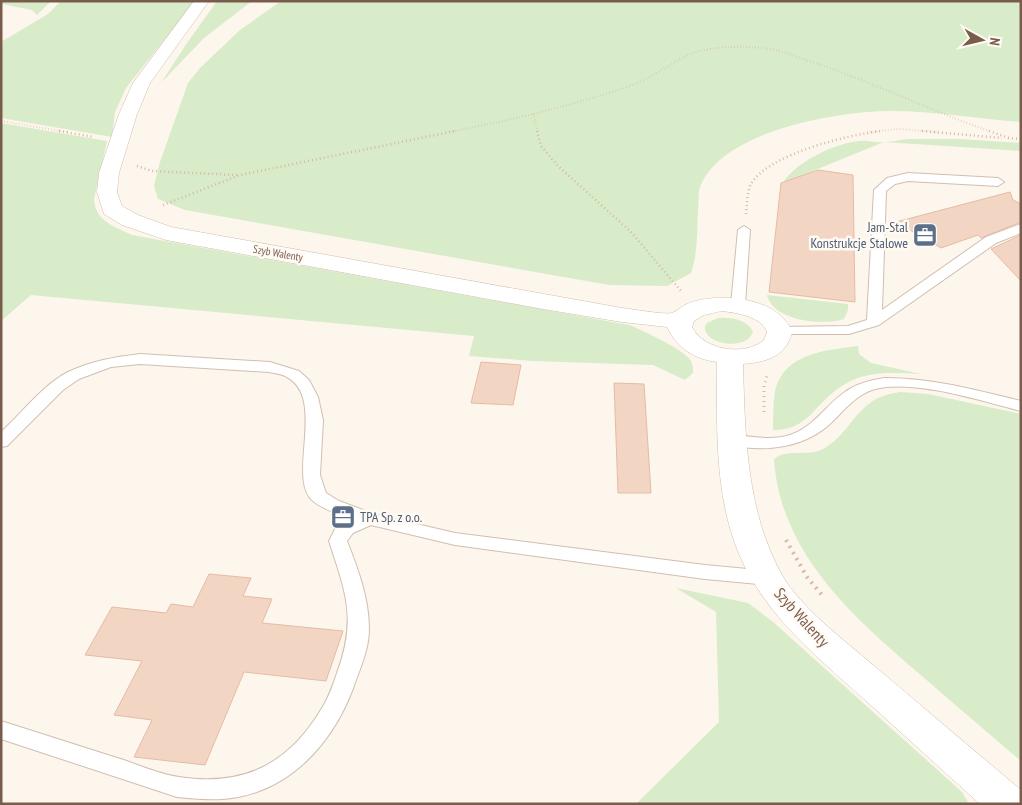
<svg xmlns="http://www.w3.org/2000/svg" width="1022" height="805" viewBox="0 0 1022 805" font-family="'PT Sans Narrow',sans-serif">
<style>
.green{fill:#d8ecc9}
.building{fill:#f3d5c3;stroke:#e6bba3}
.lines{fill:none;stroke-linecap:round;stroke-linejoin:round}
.service-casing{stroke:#d1beb0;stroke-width:2}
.minor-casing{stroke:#d1beb0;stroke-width:1}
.path-far3{stroke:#d9b8a5;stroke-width:2;stroke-dasharray:0.5 2.5;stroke-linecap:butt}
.path-far2{stroke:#d9b8a5;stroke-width:2.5;stroke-dasharray:1 3;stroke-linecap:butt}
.path-far1{stroke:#d9b8a5;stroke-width:3;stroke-dasharray:1 4;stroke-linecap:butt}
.path{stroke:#d9b8a5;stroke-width:4;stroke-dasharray:2 5;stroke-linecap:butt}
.service{fill:#fff;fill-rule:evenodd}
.minor{fill:#fff;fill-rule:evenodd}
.labels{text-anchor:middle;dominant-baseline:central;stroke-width:5;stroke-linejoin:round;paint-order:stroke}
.far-street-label{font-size:11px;fill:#7a5c4d;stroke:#fffaf3}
.service-label{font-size:14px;fill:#4e5e75;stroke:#fffaf3;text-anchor:end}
.near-street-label{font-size:16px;fill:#7a5c4d;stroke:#fffaf3}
</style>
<rect width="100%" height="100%" fill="#fdf6ec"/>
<path class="green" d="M1,1h50l-14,14 -5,-5 -31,-6z
M61,1h134l-69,87 -11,24 -3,25 -111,-19v-76l47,-28z
M217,1h35l-48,37 -43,45 26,-40z
M281,1h740v121c-41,-3 -88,-11 -129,-11 -53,0 -170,19 -192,76 -2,6 -1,15 -2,22 -1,22 0,44 -7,64l-24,13 -58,-1 -424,-75 -27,-11 -4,-13 6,-24 28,-79 12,-15 40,-38z
M1,123l106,18 -13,58c1,22 21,28 38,36l497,90c13,5 56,25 62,36 2,4 2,8 2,12l-8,7 -32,-15 -121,-4 -63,-5 5,-20 -443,-41 -30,26z
M907,139h52l62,4v8l-137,-9 -91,37 -12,7c12,-23 53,-43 79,-45 8,-1 16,2 23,1 8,0 16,-2 24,-3z
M767,295l81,9v6l-4,9c-22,7 -71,2 -77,-24z
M718,318c13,-1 27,1 35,13 -4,20 -50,15 -48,-5l2,-3z
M858,346l1,8 12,9 50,11c-28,-1 -55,-4 -79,12 -27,16 -33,45 -69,44 0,-13 0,-27 2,-39 9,-38 51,-41 83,-45z
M900,392l28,2 93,20v347c-33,-28 -66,-56 -99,-85 -67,-57 -142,-122 -148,-217 13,-11 34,-2 49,-10 22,-12 29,-33 47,-46 9,-7 19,-9 30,-11z
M676,588l72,15 24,18 190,171 7,12h-333l83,-82 -3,-110z"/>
<path class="building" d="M818,170l35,5 2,127 -86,-10 12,-109z
M1010,192l3,8 8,4v18l-40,16 -3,-3 -37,13 -45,-26z
M1021,235v46l-30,-32z
M481,362l40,3 -8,40 -42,-2z
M614,383l30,1 7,109h-33z
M209,574l42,4 -8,18 29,3 -10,24 81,8 -17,50 -82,-9 -39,93 -71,-8 18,-37 -38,-5 28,-54 -57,-6 27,-48 54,6 5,-9 22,3z"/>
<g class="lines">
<defs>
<path id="service" d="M908,173l90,5 6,4 -6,4 -90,-5 -13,3 -9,7 -4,119 104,-73 35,-13v9l-25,10 -117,82 -30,9h-75l-2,-3 2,-3 5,-1 69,-1 19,-6 7,-130 13,-12z
M744,226l6,4 -5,75 -2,3h-10l-2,-3 7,-75z
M140,354l130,8 29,9 10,9 9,17 5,23 -3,55 6,18 13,8 35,13 81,19 250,32 63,6 7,2 3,5 -3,5 -7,2 -63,-6 -250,-34 -84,-20 -18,8 -6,8c11,28 22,57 22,88 0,18 -7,35 -13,51 -18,55 -59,106 -118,117 -20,4 -41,2 -61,0l-176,-58v-18c38,12 75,24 113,36 21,6 43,17 65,20 65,10 110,-13 143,-69 7,-11 11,-23 15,-35 20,-54 9,-80 -8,-132l7,-14 15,-8c-12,-5 -27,-9 -38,-18 -27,-22 14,-102 -26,-124 -5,-3 -13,-4 -18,-5l-129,-8 -29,3 -32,12 -16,11 -56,56 -6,1v-15c20,-18 43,-48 67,-60 23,-11 47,-15 72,-18z
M885,378c47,0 91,12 136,23v10c-39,-10 -107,-32 -146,-22 -18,5 -30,20 -42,32 -28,28 -70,32 -107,23l-2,-4 2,-4 6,-1c18,1 40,6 58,0 24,-8 36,-30 55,-43 12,-9 26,-12 40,-14z"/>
<path id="minor" d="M194,1h15l-59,82 -13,31 -18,59 -2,19 5,14 16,9 33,12 451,81c10,1 42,7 50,5 6,-2 11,-8 17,-10 31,-11 90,-6 103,29 -6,25 -26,30 -49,32 2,70 3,147 39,211 19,33 62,65 91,90 50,42 99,84 148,125v14h-41c-39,-35 -77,-70 -116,-105 -48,-43 -99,-84 -125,-145 -25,-60 -22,-128 -22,-192 -23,-3 -40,-14 -50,-35l-45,-5 -79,-13 -377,-69 -44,-15 -18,-11 -7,-22 2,-19 20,-59 14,-31zM722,311c15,2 39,5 45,21l-3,8c-19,17 -61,10 -72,-13l2,-6 10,-6z"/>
</defs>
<use href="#service" class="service-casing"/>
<use href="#minor" class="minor-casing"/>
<path class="path-far3" d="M533,114l5,18
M1,121l66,11
M449,132c57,-11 114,-24 169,-42 25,-7 46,-22 68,-34 22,-11 65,-11 90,-6 12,3 24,8 36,12 61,20 119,49 180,70
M870,132l29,-3 38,3"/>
<path class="path-far2" d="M59,131l35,6
M537,131l4,15 17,20 73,66 50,59
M922,131l80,7
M989,131l20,7
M1008,138l13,1
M137,166l15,5 85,4
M163,205l77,-30 215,-44
M746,214c1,-9 1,-23 5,-30 17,-30 97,-49 130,-53"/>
<path class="path-far1" d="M764,412v-26l3,-10"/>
<path class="path" d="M786,540l21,37 15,18"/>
<use href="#service" class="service"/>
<use href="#minor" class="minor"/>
</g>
<defs>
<symbol id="office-square" viewBox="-11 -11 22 22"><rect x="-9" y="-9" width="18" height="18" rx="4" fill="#5c6f8a" stroke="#fffaf3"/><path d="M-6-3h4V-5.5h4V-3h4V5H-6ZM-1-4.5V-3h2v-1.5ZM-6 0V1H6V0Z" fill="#fff"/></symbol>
</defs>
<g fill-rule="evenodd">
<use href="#office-square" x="911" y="221" width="28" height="28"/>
<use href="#office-square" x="329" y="503" width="28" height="28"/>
</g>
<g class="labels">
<g class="far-street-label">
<text transform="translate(278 253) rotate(10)">Szyb Walenty</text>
</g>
<g class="service-label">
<text x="908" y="227">Jam-Stal<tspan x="908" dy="16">Konstrukcje Stalowe</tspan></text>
<text x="360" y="517" text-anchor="start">TPA Sp. z o.o.</text>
</g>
<g class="near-street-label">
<text transform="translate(802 617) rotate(48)">Szyb Walenty</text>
</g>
</g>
<rect width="1022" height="805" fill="none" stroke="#7a5c4d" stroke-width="5"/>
<g transform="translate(982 40) rotate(98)" stroke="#fffaf3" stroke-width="4" paint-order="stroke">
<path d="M0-4L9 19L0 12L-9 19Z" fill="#7a5c4d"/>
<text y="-8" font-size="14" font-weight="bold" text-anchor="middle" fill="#7a5c4d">N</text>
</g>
</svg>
